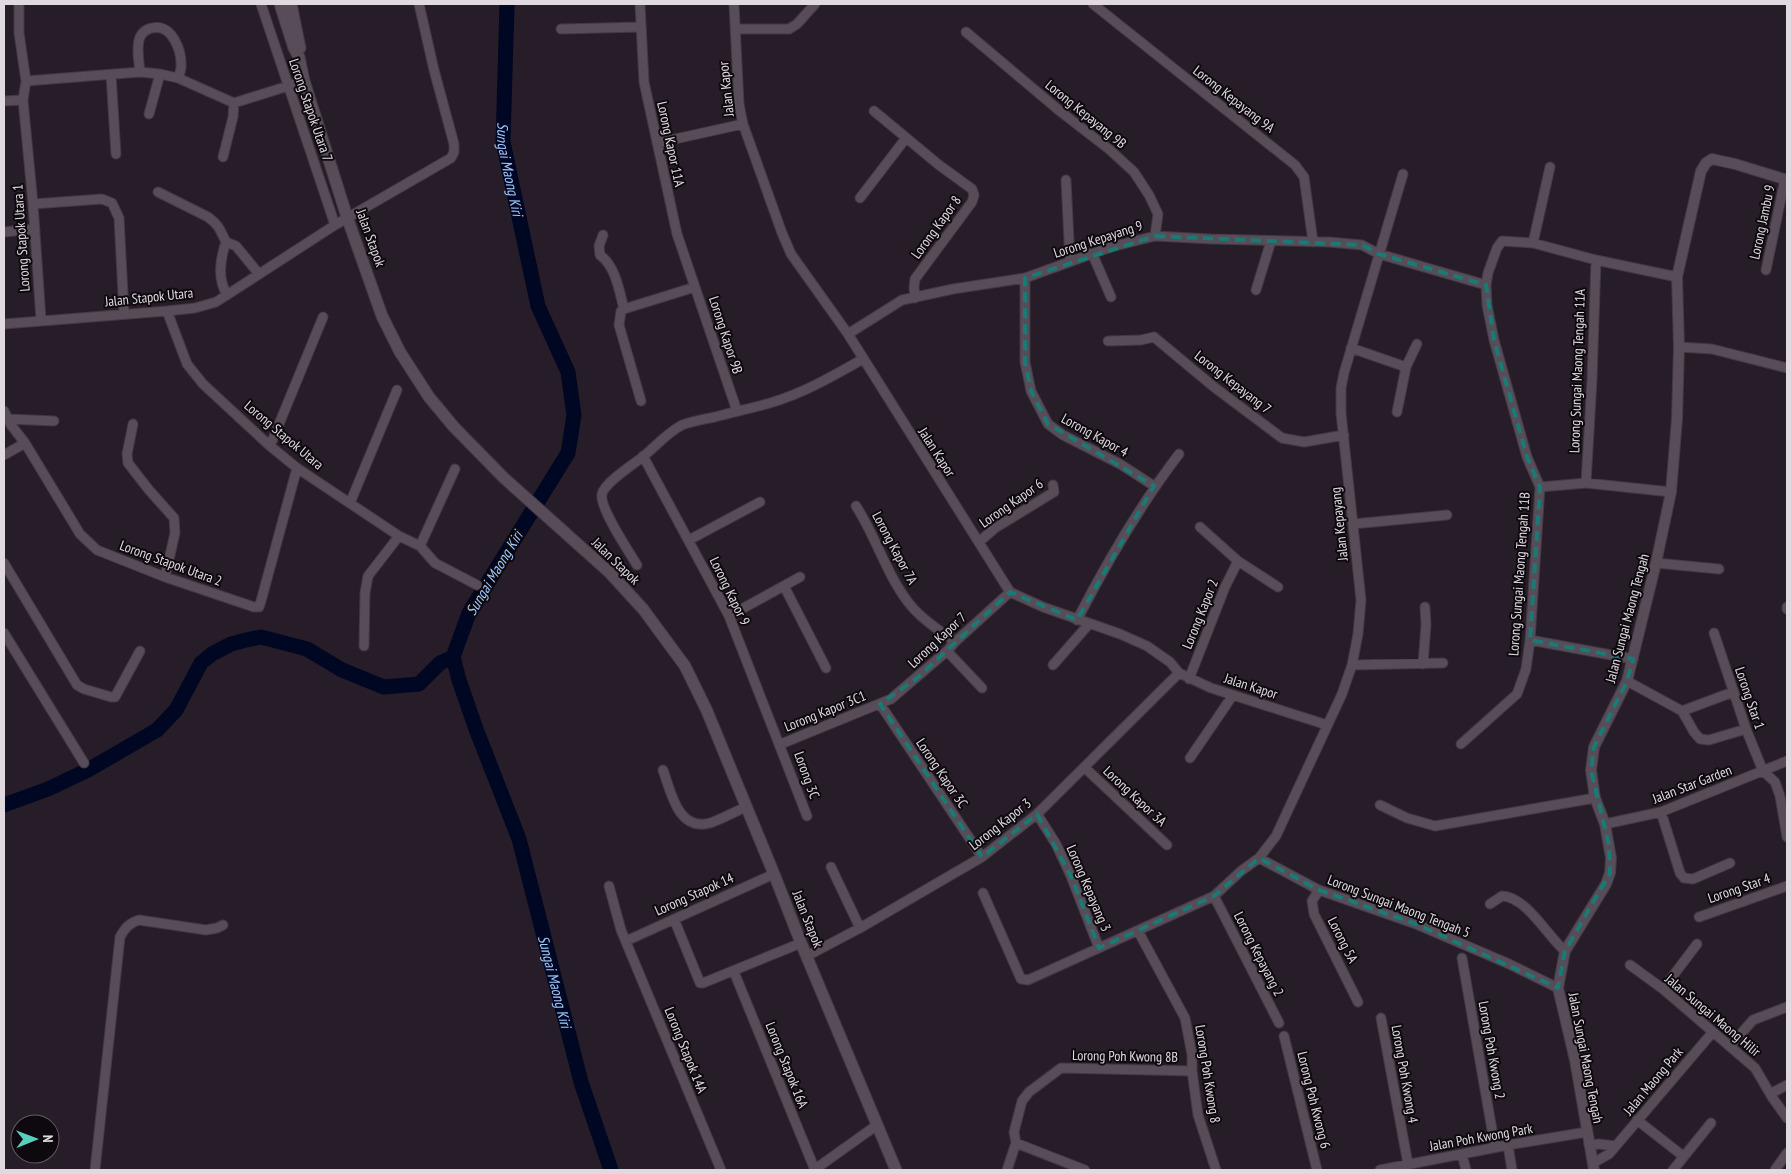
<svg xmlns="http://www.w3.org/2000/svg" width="1791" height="1174" viewBox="0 0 1791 1174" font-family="'PT Sans Narrow',sans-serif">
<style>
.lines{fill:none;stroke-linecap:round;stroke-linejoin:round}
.river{stroke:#000722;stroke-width:15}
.minor-casing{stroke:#413943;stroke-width:11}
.tertiary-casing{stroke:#413943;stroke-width:12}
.secondary-casing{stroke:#413943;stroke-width:13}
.minor{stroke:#574c58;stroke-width:9}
.tertiary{stroke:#574c58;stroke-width:10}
.secondary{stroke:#574c58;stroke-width:11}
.marked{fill:none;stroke:#197b74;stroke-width:4;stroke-dasharray:10 6;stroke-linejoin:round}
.labels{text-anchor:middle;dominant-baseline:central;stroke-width:4;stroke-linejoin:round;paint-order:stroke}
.street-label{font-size:14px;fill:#e0d9e0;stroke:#0d090e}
.water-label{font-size:15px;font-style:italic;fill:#a0c9fc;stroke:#0d090e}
</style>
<rect width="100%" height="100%" fill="#271d28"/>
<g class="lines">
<g class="river">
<path id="s1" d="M507,4l-4,138 35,164 30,66 6,43 -6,38 -99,160 -16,44 6,23 17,49 43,110 62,243 30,88"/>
<path d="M4,805l44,-16 40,-19 69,-40 19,-20 25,-47 11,-9 19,-10 15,-4 15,-3 46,12 35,21 42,17 35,-3 21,-21 13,-6"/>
</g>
<defs>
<path id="minor" d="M19,4v29l7,48 -3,19 10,104 8,116
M261,4l74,221
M640,4l4,78 33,152 60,177
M734,4l5,100 4,20 39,109 9,21 57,80 162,258 33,15 77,27 27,12 23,16 9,11 32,15 116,37
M1093,4l202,161 9,12 9,65
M561,29l80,-2
M735,29h54l8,-5 18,-20
M966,32l95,80 49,38 24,22 15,23 9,19 -3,22
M140,72c-1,-10 -4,-25 0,-35 3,-6 7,-8 12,-9 20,-5 30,23 29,39 0,4 -2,8 -3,11
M111,75l5,79
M26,81l114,-9 20,2 18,4 56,25 70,-22
M4,101l19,-1
M874,111l65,54 33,24 2,6 -2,7 -57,77 -1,8 1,11
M149,114l11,-40
M657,143l86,-19
M223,157l10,-40 1,-14
M1066,180l4,81
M158,192l50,25c11,8 12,13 18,25l10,4 23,28
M860,198l46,-60
M33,204l69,-5 10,4 7,15 5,95
M4,232l31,-3
M603,235l-4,11 1,9c16,12 19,35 24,54
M226,242c-6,17 -9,36 1,53
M1533,243l17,-76
M1092,253l19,44
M1766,270l19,-91
M1025,278v84l6,29 17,33 15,11 57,29 34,22
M1256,290l15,-49
M167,311l20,53 16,20 67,62 27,22 102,68 21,10 15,17 42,22
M4,324l163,-13 28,-3 21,-6 119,-77 116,-67 3,-6v-8l-20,-74 -15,-66
M848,334l54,-34 51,-11 72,-11 86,-31 44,-11 56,3 118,3 33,3 17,9 107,31
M1108,341l33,-1 13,-3 60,50 68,51 22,4 40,-7
M1679,347l33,2 75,19
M1351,348l55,19 11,-23
M641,401l-22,-76 2,-14 3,-2 71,-22
M4,411l7,14 14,18 55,91 17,16 68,27 89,30h5l2,-6 36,-133
M1397,412l9,-45
M8,419l46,2
M133,424l-6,30 1,9 21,27 25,28 1,15 -10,44
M270,446l53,-129
M4,455l21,-12
M643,456l86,160 78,200
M1586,483l6,-103 4,-120
M1540,487l46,-4 85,9
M350,503l47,-113
M856,506c20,31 30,67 52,96 12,16 31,28 47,40
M1353,524l94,-9
M1200,527l38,34 40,26
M689,540l71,-38
M979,542l16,-14 59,-36 -1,-7
M420,546l35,-77
M4,563l73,122 7,4 27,8h4l25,-46
M1656,563l63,6
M637,565c-8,-13 -38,-58 -35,-71 3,-12 32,-30 42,-38 13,-11 23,-23 38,-31 10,-4 23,-6 33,-8 19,-5 37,-9 55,-14 34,-10 63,-27 93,-44
M784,586l42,82
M1787,607v2
M729,616l71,-39
M1077,620c30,-58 63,-115 102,-166
M4,633l80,130
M1714,633l32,96 17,42 12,11 5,14 7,41
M1530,640l103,19
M364,646l1,-53 3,-17 31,-40
M947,651l35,37
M1423,664l3,-39 -1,-18
M1053,665l36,-41
M1352,665l91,-2
M1189,679l36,-92 13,-26
M1627,681l55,30 12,21 6,7 9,1 37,-11
M880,704l102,153
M1682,711l51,-19
M781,744l110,-45 56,-48 8,-9 55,-50
M1461,744l56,-50 9,-25 4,-29 10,-153 -13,-30 -33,-117 -7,-35 -1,-20 2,-12 9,-25 5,-7 31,2 63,17 81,17
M1190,758l43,-63
M1084,767l83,78
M663,770c8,22 15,62 47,53 12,-4 24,-11 36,-16
M1380,805l27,13 28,8 160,-28
M1661,812l19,61 4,5 9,1 37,-16
M1037,814l19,30 15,32 28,72
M1605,824l56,-12 126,-51
M1259,858l60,32 97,34 93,40 49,24
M831,867l29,61
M609,886l12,44 100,240
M1319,890l-7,11 2,13 44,88
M983,893l38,86 7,1 186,-84 27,-25 18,-13 17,-22 66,-142 10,-29 6,-31 3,-34 -20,-187v-25l3,-15 59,-199
M1214,896l65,127
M1490,904l12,-8c25,1 46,41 63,55
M1699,917l88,-31
M674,919l26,64h3l98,-40
M1138,931l47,87 7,37v16l6,44 18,55
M626,941l148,-67
M807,956l53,-28 122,-71 55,-43 142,-141
M1462,958l33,189
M1630,965l33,24 92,79 17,29 15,21
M734,972l81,198
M1663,989l34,-45
M1381,1018l27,146
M1284,1036l33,134
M1730,1046l23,-26 34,-13
M1770,1094l17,-9
M1637,1120l46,36
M1016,1143l69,27
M1508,1145l4,25
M1589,1145l10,-1 16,2
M1462,1154l4,16
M1593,1163l16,-9 103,-121
M95,1170l25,-233c5,-9 9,-14 19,-17l67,10 11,-2 6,-3
M814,1170l63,-45
M1007,1170l9,-27 -2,-11 8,-31 7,-9 32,-24 131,3
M1380,1170l128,-25 79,-13
M1673,1170l38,-47
M1775,1170l12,-17"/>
<path id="tertiary" d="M1594,1170l-19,-110 -17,-72 7,-37 41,-67 4,-11 1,-15 -6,-34 -10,-26 -4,-28 3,-23 33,-66 29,-118 15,-71 6,-73 2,-72 -2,-70 24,-106 5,-8 6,-4 23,5 52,16"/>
<path id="secondary" d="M280,4l14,44 5,9 5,24 43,136 35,99 18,36 29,45 25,30 50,51 106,95 33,36 42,57 22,45 67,163 27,69 95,227
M291,4l9,44"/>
</defs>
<use href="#minor" class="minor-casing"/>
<use href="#tertiary" class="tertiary-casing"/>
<use href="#secondary" class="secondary-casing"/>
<use href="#minor" class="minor"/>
<use href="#tertiary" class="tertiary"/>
<use href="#secondary" class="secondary"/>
</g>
<path class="marked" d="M1155,236l207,9 17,9 107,31 8,55 33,117 13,30 -10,153 103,19 -6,22 -33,66 -3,23 18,75 1,28 -45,78 -7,37 -142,-64 -97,-34 -60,-32 -45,38 -115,52 -28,-72 -34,-62 -55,43 -102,-153 36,-25 94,-87 67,28 77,-134 -106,-62 -17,-33 -6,-29v-84z"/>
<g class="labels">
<g class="street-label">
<text transform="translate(726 89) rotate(-96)">Jalan Kapor</text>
<text transform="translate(1234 99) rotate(38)">Lorong Kepayang 9A</text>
<text transform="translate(311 110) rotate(71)">Lorong Stapok Utara 7</text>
<text transform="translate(1086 114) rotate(39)">Lorong Kepayang 9B</text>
<text transform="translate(671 144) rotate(78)">Lorong Kapor 11A</text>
<text transform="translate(1762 222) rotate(-78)">Lorong Jambu 9</text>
<text transform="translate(936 227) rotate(-54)">Lorong Kapor 8</text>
<text transform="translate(21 238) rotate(-94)">Lorong Stapok Utara 1</text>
<text transform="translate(371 238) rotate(70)">Jalan Stapok</text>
<text transform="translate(1098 239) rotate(-18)">Lorong Kepayang 9</text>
<text transform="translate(149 297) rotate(-6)">Jalan Stapok Utara</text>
<text transform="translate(726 335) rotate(72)">Lorong Kapor 9B</text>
<text transform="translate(1577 371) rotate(-88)">Lorong Sungai Maong Tengah 11A</text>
<text transform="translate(1233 382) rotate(38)">Lorong Kepayang 7</text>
<text transform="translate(284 435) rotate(40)">Lorong Stapok Utara</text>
<text transform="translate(1095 435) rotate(29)">Lorong Kapor 4</text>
<text transform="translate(937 452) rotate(57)">Jalan Kapor</text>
<text transform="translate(1011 503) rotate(-35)">Lorong Kapor 6</text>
<text transform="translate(1339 524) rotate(-96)">Jalan Kepayang</text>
<text transform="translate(895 548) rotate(62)">Lorong Kapor 7A</text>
<text transform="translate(616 561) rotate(44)">Jalan Stapok</text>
<text transform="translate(171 563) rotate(20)">Lorong Stapok Utara 2</text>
<text transform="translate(1519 574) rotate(-86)">Lorong Sungai Maong Tengah 11B</text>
<text transform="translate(730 591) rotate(64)">Lorong Kapor 9</text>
<text transform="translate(1200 614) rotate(-68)">Lorong Kapor 2</text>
<text transform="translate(1627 618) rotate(-75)">Jalan Sungai Maong Tengah</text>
<text transform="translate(937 640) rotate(-43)">Lorong Kapor 7</text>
<text transform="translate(1251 686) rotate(18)">Jalan Kapor</text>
<text transform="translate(1750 698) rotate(71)">Lorong Star 1</text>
<text transform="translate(825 711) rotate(-22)">Lorong Kapor 3C1</text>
<text transform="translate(942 773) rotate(56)">Lorong Kapor 3C</text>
<text transform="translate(807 775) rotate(70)">Lorong 3C</text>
<text transform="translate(1692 784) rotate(-21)">Jalan Star Garden</text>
<text transform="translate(1135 796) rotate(43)">Lorong Kapor 3A</text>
<text transform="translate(1000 824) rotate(-38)">Lorong Kapor 3</text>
<text transform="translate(1089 888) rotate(67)">Lorong Kepayang 3</text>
<text transform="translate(1739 888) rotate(-19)">Lorong Star 4</text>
<text transform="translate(694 894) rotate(-24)">Lorong Stapok 14</text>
<text transform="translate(1399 906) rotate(21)">Lorong Sungai Maong Tengah 5</text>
<text transform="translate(808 919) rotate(68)">Jalan Stapok</text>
<text transform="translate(1343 940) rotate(63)">Lorong 5A</text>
<text transform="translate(1259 954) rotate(63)">Lorong Kepayang 2</text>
<text transform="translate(1713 1015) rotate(40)">Jalan Sungai Maong Hilir</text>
<text transform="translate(686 1050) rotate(68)">Lorong Stapok 14A</text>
<text transform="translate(1492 1050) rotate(80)">Lorong Poh Kwong 2</text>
<text transform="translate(1125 1056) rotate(1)">Lorong Poh Kwong 8B</text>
<text transform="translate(1586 1058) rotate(79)">Jalan Sungai Maong Tengah</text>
<text transform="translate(787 1065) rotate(68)">Lorong Stapok 16A</text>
<text transform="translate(1208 1074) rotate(81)">Lorong Poh Kwong 8</text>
<text transform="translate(1405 1074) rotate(80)">Lorong Poh Kwong 4</text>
<text transform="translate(1653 1081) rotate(-50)">Jalan Maong Park</text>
<text transform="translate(1314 1100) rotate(76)">Lorong Poh Kwong 6</text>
<text transform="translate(1481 1137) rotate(-10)">Jalan Poh Kwong Park</text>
</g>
<g class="water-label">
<text stroke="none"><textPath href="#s1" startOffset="166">Sungai Maong Kiri</textPath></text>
<text transform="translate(494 573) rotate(-59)">Sungai Maong Kiri</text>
<text stroke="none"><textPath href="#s1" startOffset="1036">Sungai Maong Kiri</textPath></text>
</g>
</g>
<rect width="1791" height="1174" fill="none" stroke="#e0d9e0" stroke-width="10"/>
<g transform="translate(35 1139) rotate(89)"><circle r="24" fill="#0d090e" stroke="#615c62"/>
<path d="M0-4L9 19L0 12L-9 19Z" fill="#5acebd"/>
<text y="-8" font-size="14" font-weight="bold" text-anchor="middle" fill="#e0d9e0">N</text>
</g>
</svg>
